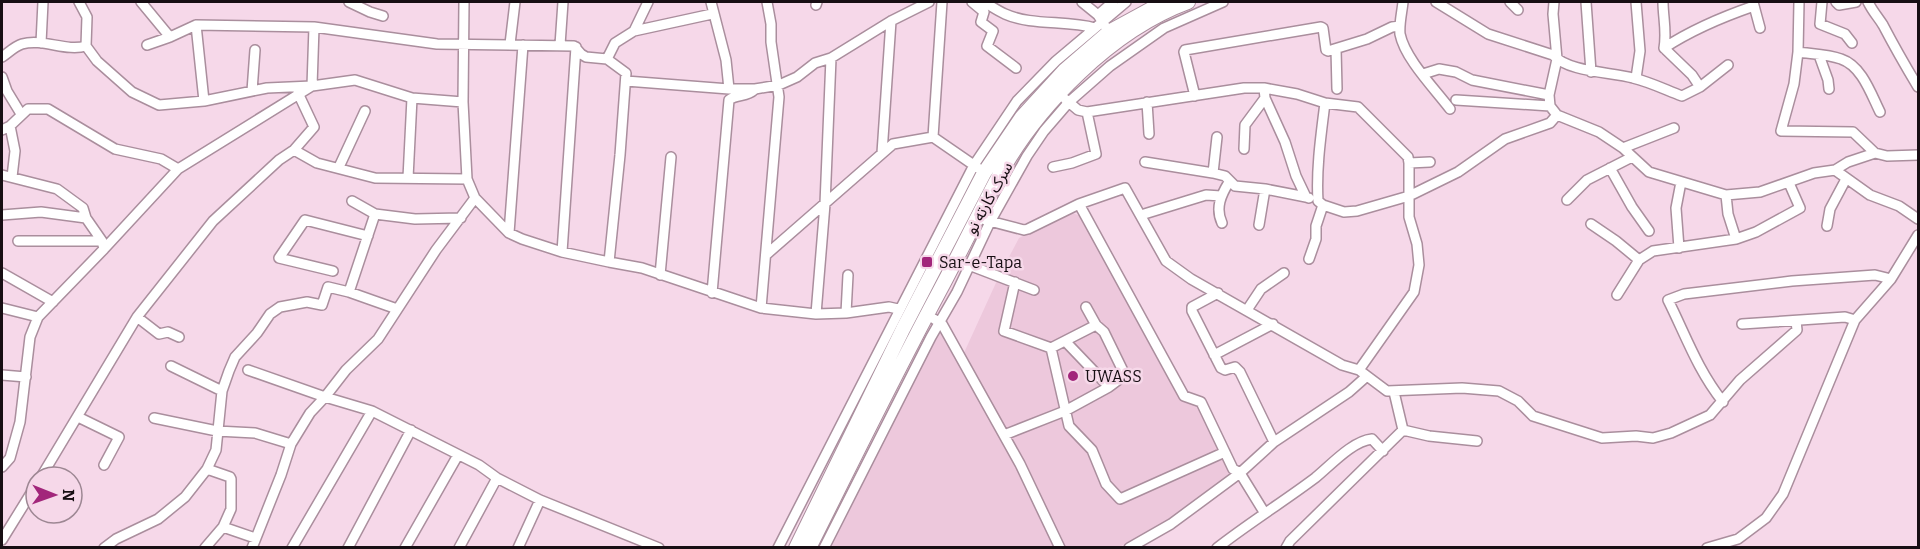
<svg xmlns="http://www.w3.org/2000/svg" width="1920" height="549" viewBox="0 0 1920 549" font-family="Bitter,'Noto Sans Arabic',serif">
<style>
.built{fill:#edc8dc}
.lines{fill:none;stroke-linecap:round;stroke-linejoin:round}
.minor-casing{stroke:#aa8e9d;stroke-width:12}
.highway-casing{stroke:#aa8e9d;stroke-width:16}
.minor{stroke:#fff;stroke-width:9}
.highway{stroke:#fff;stroke-width:14}
.poi-dot{fill:#a2267b;stroke:#f6d8e9;stroke-width:2}
.labels{text-anchor:middle;dominant-baseline:central;stroke-width:5;stroke-linejoin:round;paint-order:stroke}
.street-label{font-size:16px;fill:#170e13;stroke:#f6d8e9}
.poi-label{font-size:16px;fill:#170e13;stroke:#f6d8e9;text-anchor:start}
</style>
<rect width="100%" height="100%" fill="#f6d8e9"/>
<path class="built" d="M1070,212l13,5 101,179 17,6 30,73 -71,52 -41,20 -288,1 111,-224 21,31 37,-81 19,-36z"/>
<g class="lines">
<defs>
<path id="minor" d="M79,2l8,15 -1,29 11,15 35,31 27,13 45,-4 63,-13 45,-2 2,-59
M141,2l29,35
M349,2l21,10 13,4
M464,2l-1,100 4,77 8,19 34,35 13,6 40,13 47,10 33,6 119,40 55,6 30,-1 43,-6 9,2
M711,2l15,58 3,29
M972,2l12,10 -3,10 12,9 -6,15 29,22
M984,2c7,4 14,9 21,12 27,12 61,6 90,14
M1082,2l16,13 7,11
M1403,2c-1,10 -4,22 -3,32 5,25 35,55 50,75
M1436,2l52,32 65,21c15,17 58,17 80,23 17,4 33,12 49,18l18,-9 28,-22
M1510,2l8,8
M1554,2l-1,12 4,45 -8,36 1,11 7,9 42,17 24,16 26,24 77,23 34,-3 54,-19 21,-3 13,-8 27,-9 12,3 31,-1
M1586,2l5,70
M1636,2l4,49 -4,27
M1663,2c0,15 4,30 1,46
M1753,2l7,26
M1799,2l-1,50 -4,32 -13,47 72,1 22,21
M1822,2l-2,22 25,10 7,9
M1836,2l3,3 17,-3
M1868,2c5,10 10,15 15,23 11,21 23,42 35,62
M816,5l1,-3
M1098,15l15,-13
M196,25l8,76
M634,31l78,-17
M41,43l2,-41
M510,44l5,-42
M147,45l23,-8 26,-12 118,2 123,17 137,2 7,8 5,3 21,2 19,14 -6,82 -11,107
M560,45l3,-43
M1664,48c29,-19 58,-31 90,-42
M1664,48l28,27 8,12
M1336,49l1,40
M1798,52c14,2 30,2 43,7 21,7 30,35 39,53
M1819,55l9,25 1,9
M2,57c6,-4 13,-11 20,-13 21,-6 44,8 64,2
M607,59l8,-16 19,-12 14,-29
M1423,74l16,-5 17,3 16,8 77,15
M2,77l5,14 14,23
M626,81l103,8h26l24,-4 18,-8 18,-14 16,-5 60,-37 38,-19
M1264,88l1,10 20,44 11,34 10,21 3,1
M252,91l3,-41
M1195,96l-11,-44 1,-2 136,-23 2,1 3,22 2,1 39,-12 25,-12 8,-1
M1065,99l13,11 9,2 157,-24h20l33,6 28,9 33,4 50,50 1,6v54l8,27 2,21 -5,27 -55,78
M1456,100l94,6
M1147,102l2,32
M10,126l5,25 -3,26
M2,130l8,-4 18,-17h20l67,40 46,10 17,10
M933,137l9,-135
M1623,148l51,-20
M1244,149l1,-24 20,-27
M294,150l23,13 58,15 92,1
M882,153l9,-132
M1145,162l68,11 12,3 10,10 30,3 41,8
M1409,163l21,-1
M339,167l26,-56
M1053,167l19,-4 24,-9 -9,-42
M1610,168l22,39 17,24
M1835,170l35,25 29,11 19,13
M1213,173l4,-36
M2,175l55,14 26,19 3,10
M408,178l4,-80
M1726,195l2,19 8,25
M1567,200l20,-20 45,-23
M352,201l23,13 40,5 46,-1
M1079,204l105,192 17,6 32,67 7,4 24,39
M1323,205l21,7 13,-1 52,-15 49,-24 47,-33 45,-16 7,-8
M2,215l39,-3 45,6 16,23 2,8
M1141,215l65,-20 15,1
M978,218l46,12 4,-1 51,-25 46,-16 41,73 25,18 151,86 17,5 28,21 75,-3 37,3 19,10 15,15 69,22 34,-2 17,2 18,-5 39,-18 30,-35 57,-50 -1,-9
M1222,223c-7,-15 -1,-28 7,-41
M1591,224l25,17 23,19
M1259,225l6,-36
M1827,226l3,-17 16,-30
M509,233l14,-188
M18,241h84
M1679,248l-3,-40 5,-26
M562,252l14,-205
M767,254l126,-110 40,-7 45,31
M1309,259l7,-20v-13l7,-21 -5,-4c-2,-32 3,-66 7,-98
M966,264l68,26
M333,271l-54,-13 26,-38 63,16
M2,273l51,29
M660,275l11,-118
M1015,282l-11,49 47,17 18,78 23,24 14,34 14,15 105,-47
M349,292l26,-78
M712,293l17,-193c7,-6 18,-3 25,-10
M1218,293l-26,14v4l29,57 4,2 10,-3 5,5 34,70
M1617,295l22,-35 14,-9 83,-12 20,-7 44,-24 -11,-25
M2,308l36,9
M761,308l18,-211 -8,-55v-18l-4,-22
M1247,310l14,-21 23,-16
M846,313l2,-38
M816,314l9,-110 6,-146
M137,317l22,17 9,-2 11,5
M934,319l8,5 78,140 40,84
M1742,324l103,-7 10,3
M1065,341l44,46 16,-12 -21,-43 -8,-7
M1051,348l45,-23 -10,-18
M1214,355l59,-31
M171,366l51,25
M248,370l77,27 47,14 107,54 18,13 43,22 119,48
M2,375l24,2
M1723,402c-26,-33 -37,-66 -55,-102l16,-6 108,-13 83,-6 16,4
M78,417l41,20 -15,28
M154,418l63,13 38,2 36,11
M1403,430l26,6 48,5
M1004,435l61,-24 44,-24
M2,467l8,-9 10,-36 10,-85 8,-20 66,-68 74,-80 134,-83 43,-6 57,18 51,4
M207,469l23,8 1,2v30l-8,18
M41,477l96,-160 76,-96 66,-61 15,-10 20,-23 -16,-34
M2,540l34,-55
M104,548l12,-9 42,-20 27,-22 22,-28 9,-19 6,-59 7,-20 6,-14 22,-24 13,-19 10,-7 27,-5 15,3 6,-18 21,5 48,17
M205,548l18,-21 32,11
M252,548l29,-73 10,-31 19,-31 15,-16 21,-27 32,-31 58,-89 39,-52
M292,548l80,-137
M348,548l63,-118
M405,548l53,-93
M459,548l38,-70
M518,548l22,-48
M778,548l196,-383 43,-64 39,-40 70,-59
M824,548l107,-211 26,-45 33,-70 37,-66 17,-25 25,-29 41,-36 54,-38 59,-26
M1129,548l42,-24 69,-51 34,-31 75,-50 18,-16
M1217,548c32,-25 66,-46 98,-70 15,-12 37,-37 57,-39l11,12
M1286,548l4,-7 113,-111 -9,-38
M1707,548l31,-9 28,-21 17,-24 72,-174 36,-41 27,-44"/>
<path id="highway" d="M796,548l107,-219 81,-156 38,-56 43,-47 44,-38 55,-30
M809,548c43,-86 85,-172 130,-256 21,-39 40,-79 61,-118 38,-69 112,-144 188,-172"/>
</defs>
<use href="#minor" class="minor-casing"/>
<use href="#highway" class="highway-casing"/>
<use href="#minor" class="minor"/>
<use href="#highway" class="highway"/>
</g>
<g class="poi-dot">
<rect x="921" y="256" width="12" height="12" rx="3"/>
<circle cx="1073" cy="376" r="6"/>
</g>
<g class="labels">
<g class="street-label">
<text transform="translate(989 198) rotate(-61)">سرک کارته نو</text>
</g>
<g class="poi-label">
<text x="939" y="262">Sar-e-Tapa</text>
<text x="1085" y="376">UWASS</text>
</g>
</g>
<rect width="1920" height="549" fill="none" stroke="#170e13" stroke-width="6"/>
<g transform="translate(54 495) rotate(91)"><circle r="28" fill="#f6d8e9" stroke="#9d8793" stroke-width="1.5"/>
<path d="M0-4.5L10 22L0 15L-10 22Z" fill="#a2267b"/>
<text y="-9" font-size="16" font-weight="bold" text-anchor="middle" fill="#170e13">N</text>
</g>
</svg>
